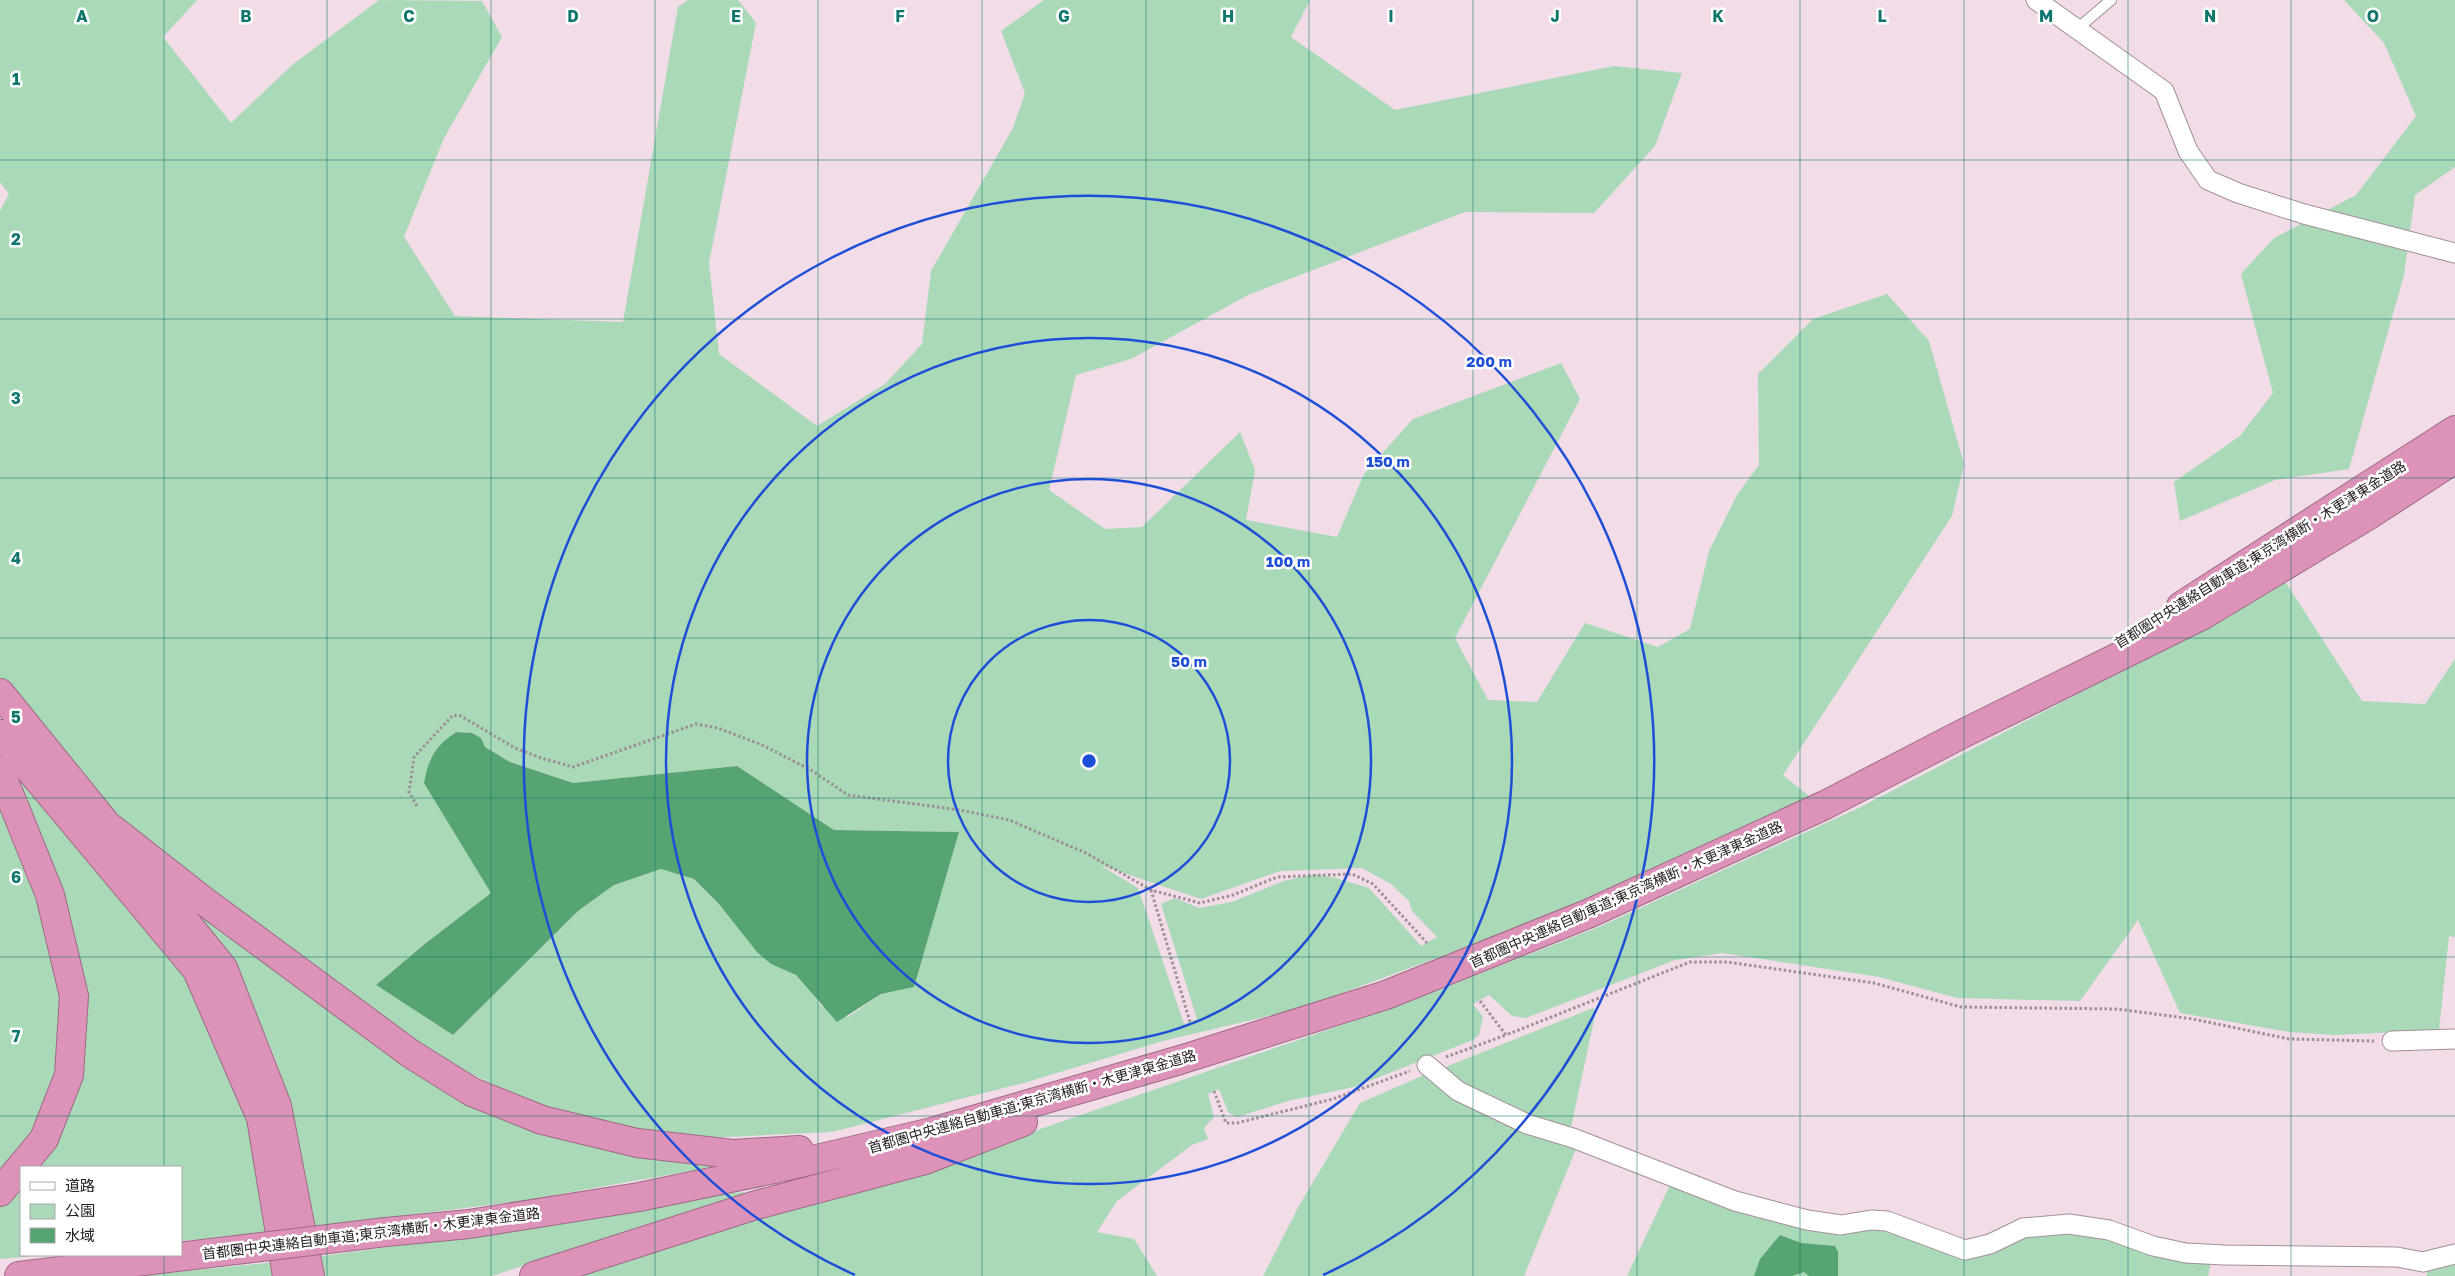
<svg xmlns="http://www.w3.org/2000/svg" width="2455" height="1276" viewBox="0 0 2455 1276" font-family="'Golos Text','Noto Sans JP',sans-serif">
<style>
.green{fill:#a9d9b7;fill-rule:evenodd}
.water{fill:#56a471}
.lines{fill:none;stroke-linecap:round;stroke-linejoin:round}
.service-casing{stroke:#a38f98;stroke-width:12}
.minor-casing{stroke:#a38f98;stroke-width:21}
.motorway-casing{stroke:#9e6a85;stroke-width:30}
.path{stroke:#9e8e96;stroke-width:3;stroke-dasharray:2.5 2.5;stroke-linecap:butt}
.service{stroke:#fff;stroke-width:10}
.minor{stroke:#fff;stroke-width:19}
.motorway{stroke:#dd92b9;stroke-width:28}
.motorway-bridge-casing{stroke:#9e6a85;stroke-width:30;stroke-linecap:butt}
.motorway-bridge{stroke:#dd92b9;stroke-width:28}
.grid{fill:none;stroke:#0f766e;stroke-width:1;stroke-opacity:0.55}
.ring{fill:none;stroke:#1d4ed8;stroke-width:2.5}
.labels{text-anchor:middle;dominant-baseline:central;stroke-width:5;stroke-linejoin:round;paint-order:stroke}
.street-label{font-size:14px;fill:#282024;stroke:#fff}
.grid-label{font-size:16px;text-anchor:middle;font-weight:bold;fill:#0f766e;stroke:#fff;stroke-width:5;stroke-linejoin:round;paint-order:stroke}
.centre{fill:#1d4ed8;stroke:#fff;stroke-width:2.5}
.ring-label{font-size:15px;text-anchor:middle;font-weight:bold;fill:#1d4ed8;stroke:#fff;stroke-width:5;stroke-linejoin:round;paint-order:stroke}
</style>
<rect width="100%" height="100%" fill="#f2dce7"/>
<path class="green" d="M0,0h197l-34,37 68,86 61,-58 87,-65 103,1 20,36 -58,101 -40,99 51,79 168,6 55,-315 10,-7h50l18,23 -47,240 10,91 98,72 68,-42 37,-40 9,-73 82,-143 12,-35 -24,-62 43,-31h266l-19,37 104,73 219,-44 68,7 -27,73 -61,67 -129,-1 -217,83 -117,64 -55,16 -27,115 56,39 37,-2 98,-95 15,38 -9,50 91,17 27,-63 49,-55 148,-56 19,36 -125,239 33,62 49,2 48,-79 73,24 32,-18 19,-78 28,-56 22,-30 -1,-91 55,-55 74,-25 42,47 35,123 -12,52 -169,259 27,22 -230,104 -79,33 -199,74 -139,33 -136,41 -195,50 -126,6 -82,-8 -81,-21 -98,-48 -45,-30 -269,-199 -131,-149v-472l9,-17 -9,-12zM455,732l17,1 9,5 4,9 25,15 63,21 164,-17 97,64 125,2 -45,155 -33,7 -33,23 -27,-11 -14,-21 -11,-10 -25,-11 -52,-60 -25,-25 -33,-10 -47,16 -36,26 -125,124 -77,-50 50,-42 65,-50 -62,-133 8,-11zM1100,865l101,34 79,-28 82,-3 29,16 18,17 3,10 25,26 -16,9 -52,-58 -33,-10 -21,-4 -31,7 -52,21 -33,6 -24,-10 -14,6 36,115 -13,5 -46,-136z
M2344,0h111v167l-40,28 -11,80 -55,194 -74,11 -95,41 -6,-39 66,-46 33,-43 -32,-119 33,-36 82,-43 60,-79 -32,-73z
M2283,578l79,123 63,3 30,-45v278l-6,-1 -10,94 -104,5 -46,-3 -109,-19 -42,-93 -58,81 -123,-3 -78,-21 -157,-24 -47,7 -149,58 -14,-2 -23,-21 -16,9 10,13 -4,18 -6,5 -119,47 -66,14 -51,16 -9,-5 -9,-23 -11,5 6,23 -10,11 4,11 -16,6 -75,56 -20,31 37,7 23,37h-600l460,-139 394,-136 190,-75 260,-119 322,-168z
M4,755l175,210 24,39 47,114 22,114 -91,9v-74h-144l43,-102z
M0,799c38,98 95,218 41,320 -11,21 -28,40 -41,60z
M188,903l245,177 303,83 -216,38 -207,26c-10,-58 -18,-116 -39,-171 -21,-54 -57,-104 -86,-153z
M1593,1008l3,3 -25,116 -4,3 -43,-12 -63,-31 -18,-19z
M1424,1075l34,24 118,50 -52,127h-261l37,-72 60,-101z
M1670,1185l81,31 92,16 27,-4 15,1 42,17 40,11 46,-20 34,-6 48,3 116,28 -3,14h-581z
M21,1186v69h24l-45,4v-53z
M744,1192l4,2 -1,4 -100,26 -155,52h-173l-4,-19 258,-35 96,-16 46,-11z
M2455,1261v15h-29l3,-9z
M276,1262l3,14h-140z"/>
<path class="water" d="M456,732l16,1 9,5 4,9 25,15 63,21 164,-17 97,64 125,2 -45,155 -33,7 -44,28 -41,-47 -25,-11 -14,-12 -38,-48 -25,-25 -33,-10 -47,16 -36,26 -125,124 -77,-50 50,-42 65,-50 -67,-110c5,-25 10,-36 32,-51z
M1780,1235l21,8 34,3 3,6v24h-29l-5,-4 -12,4h-38l6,-17z"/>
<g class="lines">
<defs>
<path id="service" d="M2077,29l34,-29"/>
<path id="minor" d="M2036,0l128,91 24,60 20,29 30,13 66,21 151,39
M2392,1041l63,-2
M1427,1065l31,26 69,33 46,14 162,63 72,19 34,5 30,-5 16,1 78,29 25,-6 33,-16 46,-4 40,6 44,16 33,7 38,2 173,2 26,5 32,-8"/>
<path id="motorway" d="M2181,606l274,-176
M0,693l223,275 54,138 33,170
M0,734l197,236 64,148 26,158
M0,771l50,124 24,101 -5,79 -25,64 -44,53
M111,828l93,73 207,153 61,38 70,28 95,23 96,11 66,-4
M386,1232l83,-8 170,-27 135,-28 158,-37 248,-72 206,-65 204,-82 235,-108 135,-70 243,-120 166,-100 86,-56
M19,1276l100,-12
M534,1276l222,-71 169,-45 98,-38"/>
</defs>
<use href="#service" class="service-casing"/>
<use href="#minor" class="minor-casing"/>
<use href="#motorway" class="motorway-casing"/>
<path class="path" d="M417,806l-8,-14 5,-35 39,-42 8,1 54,32 26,10 32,9 123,-43 22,4 44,17 49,25 37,25 112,15 49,10 77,33 65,37 49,13 33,-8 44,-18 75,-3 21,10 54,59
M1151,890l39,132
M1480,1001l26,34 184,-73h37l147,21 87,24 156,2 76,10 96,20 85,2
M1446,1057l60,-22
M1214,1091l12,32h11l96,-24 77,-28"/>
<use href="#service" class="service"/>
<use href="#minor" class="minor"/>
<use href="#motorway" class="motorway"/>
<defs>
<path id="motorway-bridge" d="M119,1264l267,-32"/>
</defs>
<use href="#motorway-bridge" class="motorway-bridge-casing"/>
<use href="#motorway-bridge" class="motorway-bridge"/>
</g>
<path class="grid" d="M164,0v1167M327,0v1276M491,0v1276M655,0v1276M818,0v1276M982,0v1276M1146,0v1276M1309,0v1276M1473,0v1276M1637,0v1276M1800,0v1276M1964,0v1276M2128,0v1276M2291,0v1276M0,160h2455M0,319h2455M0,478h2455M0,638h2455M0,798h2455M0,957h2455M0,1116h2455M164,1255v21"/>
<g class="ring">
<circle cx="1089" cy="761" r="141"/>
<circle cx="1089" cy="761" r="282"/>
<circle cx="1089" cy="761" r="423"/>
<path d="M855 1275A565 565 0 1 1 1323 1275"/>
</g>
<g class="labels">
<g class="street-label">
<text transform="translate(2260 554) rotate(-32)">首都圏中央連絡自動車道;東京湾横断・木更津東金道路</text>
<text transform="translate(1626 894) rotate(-24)">首都圏中央連絡自動車道;東京湾横断・木更津東金道路</text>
<text transform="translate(1032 1101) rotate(-16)">首都圏中央連絡自動車道;東京湾横断・木更津東金道路</text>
<text transform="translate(371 1233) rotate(-7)">首都圏中央連絡自動車道;東京湾横断・木更津東金道路</text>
</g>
</g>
<g class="grid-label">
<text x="82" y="22">A</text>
<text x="246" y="22">B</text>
<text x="409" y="22">C</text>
<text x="573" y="22">D</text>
<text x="736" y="22">E</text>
<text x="900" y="22">F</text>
<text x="1064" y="22">G</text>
<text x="1228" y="22">H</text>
<text x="1391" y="22">I</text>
<text x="1555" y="22">J</text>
<text x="1718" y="22">K</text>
<text x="1882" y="22">L</text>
<text x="2046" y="22">M</text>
<text x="2210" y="22">N</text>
<text x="2373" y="22">O</text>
<text x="16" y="85">1</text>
<text x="16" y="245">2</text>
<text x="16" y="404">3</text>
<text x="16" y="564">4</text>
<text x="16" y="723">5</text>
<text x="16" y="883">6</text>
<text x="16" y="1042">7</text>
</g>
<circle cx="1089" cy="761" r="8" class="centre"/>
<g class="ring-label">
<text x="1489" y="367">200 m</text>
<text x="1388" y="467">150 m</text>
<text x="1288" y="567">100 m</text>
<text x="1189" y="667">50 m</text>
</g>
<rect x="20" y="1166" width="162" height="90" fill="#ffffff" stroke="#a9a6a7"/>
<rect x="30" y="1182" width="25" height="8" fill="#ffffff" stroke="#a9a6a7"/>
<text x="65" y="1191" font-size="15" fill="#282024">道路</text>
<rect x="30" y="1204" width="25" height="15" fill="#a9d9b7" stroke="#a9a6a7"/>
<text x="65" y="1216" font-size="15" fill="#282024">公園</text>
<rect x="30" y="1228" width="25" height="15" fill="#56a471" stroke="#a9a6a7"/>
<text x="65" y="1241" font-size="15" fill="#282024">水域</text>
</svg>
